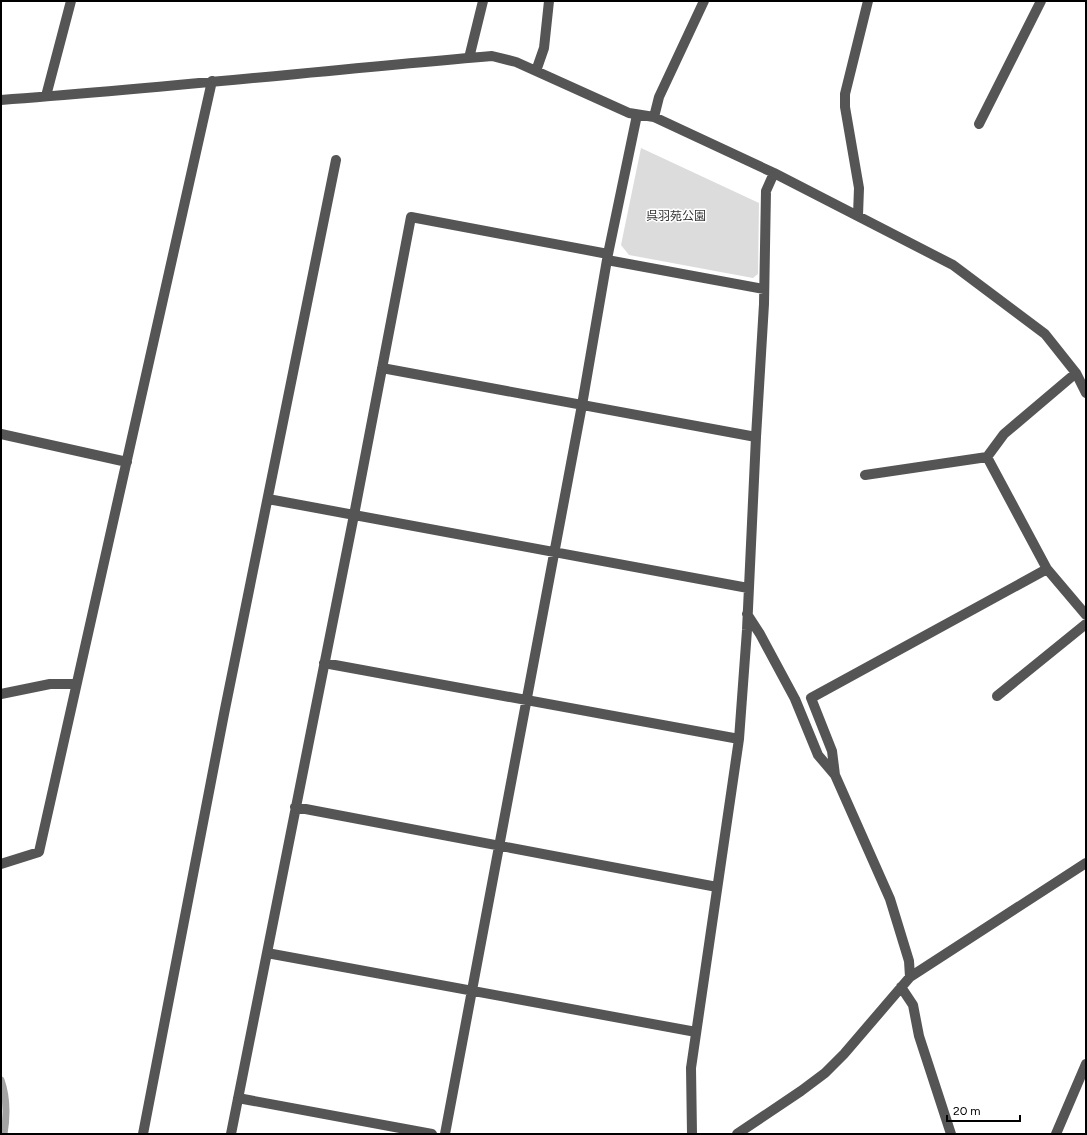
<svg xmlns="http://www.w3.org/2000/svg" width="1087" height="1135" viewBox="0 0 1087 1135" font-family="Figtree,'Noto Sans JP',sans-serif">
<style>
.green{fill:#dcdcdc}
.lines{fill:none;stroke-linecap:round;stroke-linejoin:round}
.stream{stroke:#a3a3a3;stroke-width:7}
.minor{stroke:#555;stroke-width:10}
.labels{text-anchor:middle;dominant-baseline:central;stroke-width:3;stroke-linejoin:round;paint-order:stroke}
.park-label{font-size:12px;fill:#333;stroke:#fff}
</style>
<rect width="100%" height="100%" fill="#fff"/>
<path class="green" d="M641,148l118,55 -1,71 -5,4 -124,-23 -8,-10z"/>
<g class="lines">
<path class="stream" d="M1,1080c6,17 6,36 3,54"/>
<path class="minor" d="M469,58l14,-57
M536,71l8,-23 5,-47
M46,96l25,-95
M1,100c164,-12 327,-30 491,-44l24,6 113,51 25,4 120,56 179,92 92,69 31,39 10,20
M654,117l5,-20 45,-96
M979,124l62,-123
M858,215l1,-27 -14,-81v-13l23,-93
M607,260l157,29
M382,368l374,69
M1076,373l-72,61 -17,23 60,112 39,46
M1,434l126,28
M865,475l122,-18
M268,499l480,89
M747,614l13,20 35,65 23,56 17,20 55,124 19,62 1,16
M324,663l415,76
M1,694l49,-10h26
M997,696l89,-72
M835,775l-3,-24 -21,-53 236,-129
M295,807l422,80
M1,864l38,-12 173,-771
M267,953l429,79
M901,987l12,18 6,31 32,98
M238,1098l194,36
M143,1134l81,-420 112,-554
M231,1134l123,-619 57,-298 197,37
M445,1134l137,-729 26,-151 29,-139
M692,1134l-1,-66 48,-329 8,-109 9,-193 8,-133 2,-113 8,-18
M737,1134l64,-43 24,-18 19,-19 66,-77 176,-114
M1056,1134l30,-70"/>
</g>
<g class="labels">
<g class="park-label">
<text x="676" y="216">呉羽苑公園</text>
</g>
</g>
<rect width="1087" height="1135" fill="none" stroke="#000000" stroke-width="4"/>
<path d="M947 1115v6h73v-6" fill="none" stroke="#000000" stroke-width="2"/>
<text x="953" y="1115" font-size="12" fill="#000000" stroke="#ffffff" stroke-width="3" paint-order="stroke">20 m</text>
</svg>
